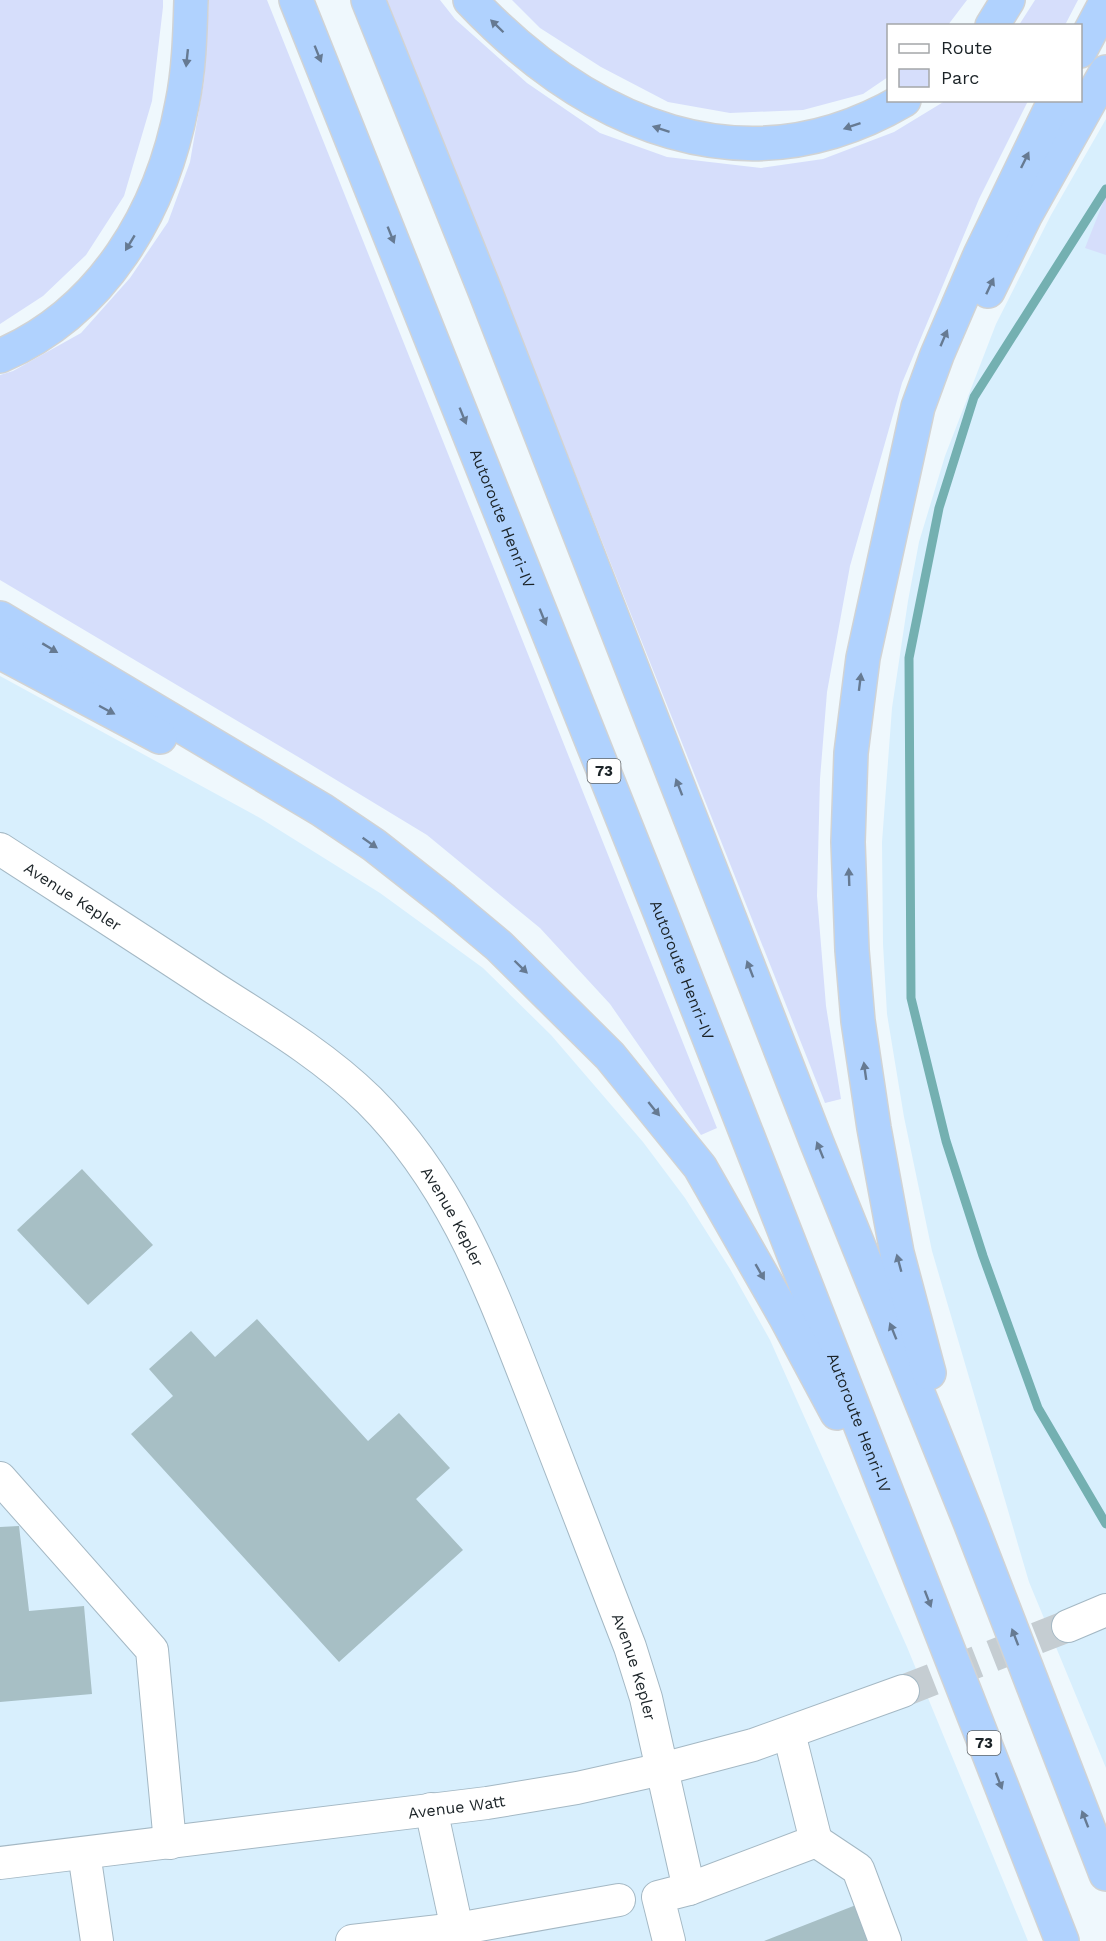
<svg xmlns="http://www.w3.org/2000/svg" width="1106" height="1941" viewBox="0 0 1106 1941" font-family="'Work Sans',sans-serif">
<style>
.built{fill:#d8effd}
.green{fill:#d6defb}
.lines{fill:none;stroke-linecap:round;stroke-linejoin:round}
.stream{stroke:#74b0b1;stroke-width:9}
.building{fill:#a7bfc5}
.minor-tunnel{stroke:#c5cdd2;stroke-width:32;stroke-dasharray:32 16;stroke-linecap:butt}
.minor-casing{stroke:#a4b8c4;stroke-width:34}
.highway-casing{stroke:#d1d3d4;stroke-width:36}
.minor{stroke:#fff;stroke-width:32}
.highway{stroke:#b0d2fe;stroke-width:33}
.oneway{fill:#667a92}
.labels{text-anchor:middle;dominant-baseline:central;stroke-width:4.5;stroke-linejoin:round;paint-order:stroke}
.shield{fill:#fff;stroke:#5f6568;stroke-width:1.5}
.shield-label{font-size:15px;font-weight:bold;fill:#1b2327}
.street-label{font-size:16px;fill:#1b2327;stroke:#fff}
</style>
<rect width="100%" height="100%" fill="#eff8fd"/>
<path class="built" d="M1106,119v1649l-77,-186 -97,-331 -28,-134 -17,-103 -4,-70 -1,-102 10,-134 16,-107 11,-59 26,-86 51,-132 55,-109z
M0,676l260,142 120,75 103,75 68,67 92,107 42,56 45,71 40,71 137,307 121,294h-1028z"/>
<path class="green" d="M0,0h163v7l-11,94 -28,95 -38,59 -43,41 -43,28z
M209,0h58l450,1128 -16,7 -91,-131 -70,-76 -113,-93 -127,-77 -300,-178v-205l13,-4 68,-38 49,-55 38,-56 22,-60 14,-81z
M387,0h53l15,19 72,64 73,50 67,24 94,11 62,-9 71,-27 51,-31h83l-49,98 -77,184 -52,183 -23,126 -7,87 -3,117 9,110 15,93 -16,4z
M512,0h455l-19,25 -60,1v51l-25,17 -60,16 -73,3 -62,-11 -67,-35 -61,-39z
M1035,0h43l-13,25h-46z
M1106,195v60l-21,-7z"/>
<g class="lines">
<path class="stream" d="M1106,189l-132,208 -35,111 -30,150 2,340 35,143 37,115 55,152 68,116"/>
</g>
<path class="building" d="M82,1169l71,76 -65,60 -71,-75z
M257,1319l111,122 31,-28 51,55 -34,31 47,51 -124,112 -208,-228 42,-38 -24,-27 42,-38 24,26z
M19,1526l10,85 55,-5 8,88 -92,8v-175z
M856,1905l15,36h-107z"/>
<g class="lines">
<path class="minor-tunnel" d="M903,1691l165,-65"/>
<defs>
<g id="minor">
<path id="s1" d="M0,849c71,46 143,92 214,139 53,34 109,67 155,112 87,87 123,193 167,304 31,81 63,162 94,243l16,51 43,191 127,-48 -27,-108"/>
<path d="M0,1478l152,172 18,193"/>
<path d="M1068,1626l38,-16"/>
<path d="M431,1809l26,120"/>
<path d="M816,1841l42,28 27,72"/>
<path d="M84,1853l13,88"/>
<path id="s2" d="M0,1863l487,-60 90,-15 85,-19 91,-24 150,-54"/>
<path d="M352,1941l105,-12 162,-29"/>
<path d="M669,1941l-11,-44 31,-8"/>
</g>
<g id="highway">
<path id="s3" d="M296,0l364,912 402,1029"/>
<path d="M368,0l117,291 332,852 153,379 136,352"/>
<path d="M470,0c118,124 274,194 434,100"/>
<path d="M992,26l16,-26"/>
<path d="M1080,51l26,-49"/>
<path d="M988,291l37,-75 81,-144"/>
<path d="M0,356c103,-44 162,-145 182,-252 7,-33 8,-70 9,-104"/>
<path d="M0,618l322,192 52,35 70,55 55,46 111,110 90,111 85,149 52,97"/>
<path d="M0,652l160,85"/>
<path d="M929,1373l-32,-120 -23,-125 -16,-107 -6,-71 -4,-108 3,-89 12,-95 55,-251 19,-52 43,-100 75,-155"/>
</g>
</defs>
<use href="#minor" class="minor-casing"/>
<use href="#highway" class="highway-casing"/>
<use href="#minor" class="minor"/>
<use href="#highway" class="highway"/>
</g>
<defs><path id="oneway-solid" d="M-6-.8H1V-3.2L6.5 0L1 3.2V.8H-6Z" transform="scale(1.5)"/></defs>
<g class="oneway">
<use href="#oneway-solid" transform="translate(497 26) rotate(-136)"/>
<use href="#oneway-solid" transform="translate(318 54) rotate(68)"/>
<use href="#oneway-solid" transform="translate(187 58) rotate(96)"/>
<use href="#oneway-solid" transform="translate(852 126) rotate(161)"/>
<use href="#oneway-solid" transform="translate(661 129) rotate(-162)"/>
<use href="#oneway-solid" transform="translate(1025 160) rotate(-64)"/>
<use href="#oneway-solid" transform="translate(391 235) rotate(68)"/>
<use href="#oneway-solid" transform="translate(130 243) rotate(121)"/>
<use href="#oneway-solid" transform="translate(990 286) rotate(-65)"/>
<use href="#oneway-solid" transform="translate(944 338) rotate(-67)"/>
<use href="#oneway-solid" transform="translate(463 416) rotate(68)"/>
<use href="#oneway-solid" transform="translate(543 617) rotate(68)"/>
<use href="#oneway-solid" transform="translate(50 648) rotate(31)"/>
<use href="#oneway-solid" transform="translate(860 682) rotate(-83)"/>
<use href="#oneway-solid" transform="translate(107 710) rotate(28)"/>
<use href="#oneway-solid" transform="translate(679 787) rotate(-111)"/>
<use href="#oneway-solid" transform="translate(370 843) rotate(35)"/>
<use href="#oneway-solid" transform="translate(849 877) rotate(-92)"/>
<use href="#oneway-solid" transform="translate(521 967) rotate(44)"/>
<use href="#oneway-solid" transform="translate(750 969) rotate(-111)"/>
<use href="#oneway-solid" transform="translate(865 1071) rotate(-98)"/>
<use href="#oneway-solid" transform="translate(654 1109) rotate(51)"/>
<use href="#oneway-solid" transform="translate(820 1150) rotate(-112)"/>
<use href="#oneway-solid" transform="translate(899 1263) rotate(-105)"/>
<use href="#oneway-solid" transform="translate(760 1272) rotate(60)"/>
<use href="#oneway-solid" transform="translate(893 1331) rotate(-112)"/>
<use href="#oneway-solid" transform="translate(928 1599) rotate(69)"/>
<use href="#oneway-solid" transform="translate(1015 1637) rotate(-111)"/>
<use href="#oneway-solid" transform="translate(999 1781) rotate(69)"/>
<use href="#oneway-solid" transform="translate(1085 1819) rotate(-111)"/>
</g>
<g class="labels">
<g class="shield">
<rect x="587.5" y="759" width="33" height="24" rx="4.5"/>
<rect x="967.5" y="1731" width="33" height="24" rx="4.5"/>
</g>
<g class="shield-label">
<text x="604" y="771">73</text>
<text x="984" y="1743">73</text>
</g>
<g class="street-label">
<text stroke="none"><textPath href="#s3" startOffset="558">Autoroute Henri-IV</textPath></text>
<text stroke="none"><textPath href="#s1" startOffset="87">Avenue Kepler</textPath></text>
<text stroke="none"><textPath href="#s3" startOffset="1044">Autoroute Henri-IV</textPath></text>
<text stroke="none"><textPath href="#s1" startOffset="591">Avenue Kepler</textPath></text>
<text stroke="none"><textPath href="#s3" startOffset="1530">Autoroute Henri-IV</textPath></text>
<text stroke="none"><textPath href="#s1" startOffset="1077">Avenue Kepler</textPath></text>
<text stroke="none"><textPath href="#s2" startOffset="460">Avenue Watt</textPath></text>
</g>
</g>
<rect x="887" y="24" width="195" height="78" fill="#ffffff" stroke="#a4a7a9" stroke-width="1.5"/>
<rect x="899" y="44" width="30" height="9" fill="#ffffff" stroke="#a4a7a9" stroke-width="1.5"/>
<text x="941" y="54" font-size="18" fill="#1b2327">Route</text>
<rect x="899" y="69" width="30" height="18" fill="#d6defb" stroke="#a4a7a9" stroke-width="1.5"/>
<text x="941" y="84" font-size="18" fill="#1b2327">Parc</text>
</svg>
